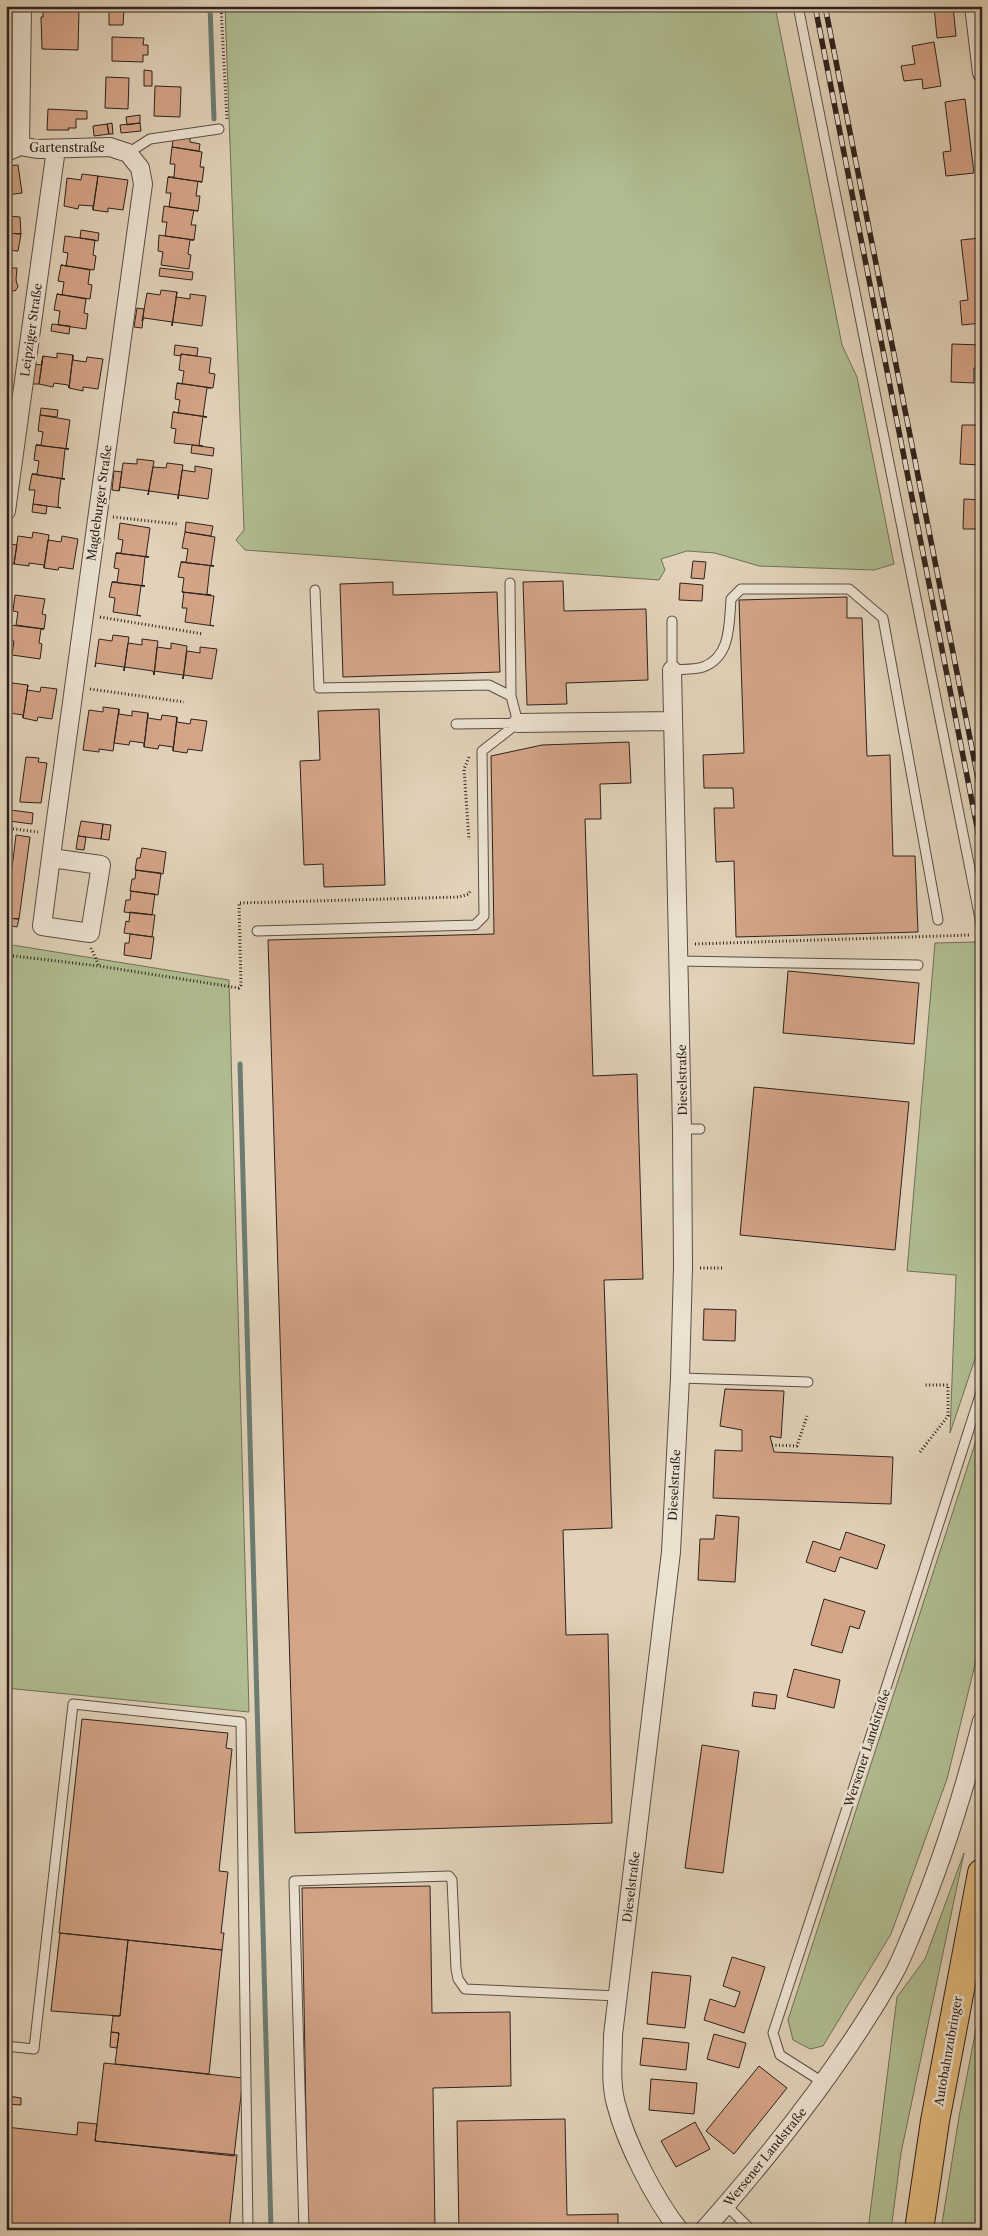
<svg xmlns="http://www.w3.org/2000/svg" width="988" height="2236" viewBox="0 0 988 2236" font-family="'Libre Caslon Text',serif">
<style>
.green{fill:#b0bd91;stroke:#6f7057}
.lines{fill:none;stroke-linecap:round;stroke-linejoin:round}
.stream{stroke:#6c7c71;stroke-width:5}
.building{fill:#d4a487;stroke:#2e221d}
.lane-casing{stroke:#5b4e44;stroke-width:11}
.street-casing{stroke:#5b4e44;stroke-width:20}
.highway-casing{stroke:#2e221d;stroke-width:30}
.path{stroke:#2e221d;stroke-width:3;stroke-dasharray:1 2.5;stroke-linecap:butt}
.lane{stroke:#ece2d2;stroke-width:9}
.street{stroke:#ece2d2;stroke-width:18}
.highway{stroke:#e0b97c;stroke-width:28}
.rail-casing{stroke:#2e221d;stroke-width:5.5}
.rail{stroke:#ece2d2;stroke-width:4;stroke-dasharray:11;stroke-linecap:butt}
.labels{text-anchor:middle;dominant-baseline:central;stroke-width:5;stroke-linejoin:round;paint-order:stroke}
.street-label{font-size:12px;fill:#2e221d;stroke:#ece2d2}
</style>
<rect width="100%" height="100%" fill="#e1d2b9"/>
<filter id="stains"><feTurbulence type="fractalNoise" baseFrequency=".004" numOctaves="4"/><feColorMatrix values="0 0 0 0 .2 0 0 0 0 .09 0 0 0 0 .02 0 0 0 .5 -.17"/></filter>
<radialGradient id="worn" r=".72"><stop offset=".6" stop-color="#630" stop-opacity="0"/><stop offset="1" stop-color="#630" stop-opacity=".3"/></radialGradient>
<path class="green" d="M225,6h550l67,339 15,32 37,187 -20,6 -115,-4 -44,-13 -28,-2 -26,8 4,11 -6,10 -414,-30 -9,-10 8,-10z
M977,942l5,26v370l-32,95 6,-158 -49,-4 28,-328z
M6,944l223,36 20,732 -243,-24z
M982,1422v214l-35,143 -56,155 -68,112 -13,3 -17,-9 -5,-20z
M964,1853l-63,300 -10,77h-23l29,-233 28,-38z
M982,1998v232h-41l18,-113z"/>
<g class="lines">
<path class="stream" d="M210,6l4,113
M240,1064l31,1166"/>
</g>
<path class="building" d="M103,6h21v4h-21z
M934,6h19l3,30 -19,2z
M43,9l36,1 -1,40 -36,-1 -1,-32h2z
M109,10h15l-1,15h-14z
M112,37l32,1 -1,7h5v10h-5v7l-31,-1z
M934,42l7,44 -18,3 -1,-10 -18,2 -3,-15 14,-2 -3,-18z
M144,70l8,1v15h-8z
M106,77l23,1 -1,31 -23,-1z
M155,86l26,1 -1,30 -26,-1z
M965,99l9,74 -28,3 -3,-24 8,-1 -6,-49z
M48,109l39,2v8h-11v9h-8l1,2h-22z
M140,115v8l-13,2 -1,-8z
M112,123l1,11h-4l-2,-10z
M140,123l1,8 -20,2 -1,-8z
M107,124l2,10 -15,2 -1,-10z
M190,138v4l10,2 -1,7 -27,-4 1,-7z
M172,147l30,5 -2,15h4l-2,15 -34,-5h6l1,-13h-5z
M18,165l4,28 -16,2v-29z
M82,174l16,2 -5,34v-4l-14,-1 -1,4 -14,-3 3,-28 14,2z
M98,176l30,4 -5,30 -15,-2v4l-15,-2z
M168,177l34,5 -4,-1 -2,15h4l-2,15 -29,-4 2,-14h-5z
M164,206l34,5 -4,-1 -3,15h5l-2,15 -29,-4 2,-14h-5z
M6,216l14,1 1,17 -15,-1z
M81,230l18,3 -1,8 -18,-3z
M6,233l15,1 -3,17 -12,-1z
M159,235l35,5h-4l-2,14 3,1 -2,14 -28,-4 2,-13 -5,-1z
M65,236l30,4 -2,15 3,1 -2,14 -33,-5 5,1 2,-13 -5,-1z
M980,238l2,85 -20,2 -2,-24 8,-1 -7,-60z
M61,265l29,5 -2,14 4,1 -2,14 -33,-5 5,1 2,-13 -6,-1z
M6,268h11l-1,12 2,7 -3,4 -9,-1z
M160,268l33,4 -1,8 -33,-4z
M161,290l16,2 -5,34v-4l-28,-4 -2,3 5,-28 13,2z
M177,292l-1,5 14,2v-5l16,2 -4,30 -29,-4 -1,4z
M57,294l29,5 -2,14 4,1 -2,15 -28,-4 2,-14 -6,-1z
M137,308l7,1 -2,19 -8,-1z
M52,324l18,2 -1,8 -18,-3z
M952,344l30,1v24l-8,-1v15l-23,-1z
M175,345l23,3 -1,8 -16,-2v2l-7,-1z
M6,346l5,1 -2,21 -3,-1z
M57,353l16,2 -4,33 -1,-3 -14,-2 -1,4 -14,-3 4,-28 14,2z
M181,354l30,4 -2,15 6,1 -2,14 -36,-5 5,1 2,-13 -5,-1z
M73,355v5l13,2 1,-5 16,2 -5,30 -15,-2v4l-14,-3z
M43,356l-4,28h-8l3,-20 7,1z
M177,383l34,5h-4l-4,28 4,1 -34,-5 5,1 2,-13 -5,-1z
M41,408l17,2 -1,7 -17,-2z
M173,412l34,5h-4l-4,28 4,1 -29,-3 2,-14 -5,-1z
M40,415l30,5 -4,28 3,1 -33,-4h5l2,-13 -5,-1z
M962,425h20v40l-22,-1z
M36,445l33,4h-4l-3,29 3,1 -33,-5h5l2,-13 -5,-1z
M192,445l22,3 -1,8 -22,-3z
M137,459l17,2 -6,34 1,-4 -29,-4 -1,4 4,-28 14,1z
M167,463l16,2 -5,34v-4l-14,-2 -15,-2 -1,4 5,-28 13,1z
M195,466l17,3 -4,30 -29,-4 -1,4 4,-29 13,2z
M114,471l8,1 -3,19 -7,-1z
M32,474l33,5h-4l-2,14 -1,14 3,1 -28,-4 2,-14h-6z
M964,499l18,1v29h-19z
M33,504l14,2 -1,8 -14,-2z
M186,522l27,4 -2,10 -26,-4z
M120,523l30,5 -4,28 3,1 -33,-4h5l2,-13 -5,-1z
M33,532l16,3 -5,33v-3l-15,-2v3l-15,-2 4,-28 14,2z
M185,532l30,5 -4,28 3,1 -33,-4h5l2,-13 -6,-1z
M62,536l16,3 -5,30 -14,-2 -1,3 -14,-2 4,-28 13,2z
M9,544l8,1 -3,19 -7,-1z
M116,553l33,4h-4l-3,28 3,1 -33,-4h5l2,-13 -5,-1z
M693,561l13,1 -2,17 -13,-1z
M181,562l33,4h-4l-3,28 4,1 -29,-3 2,-14 -6,-1z
M563,581l1,30 82,-2 2,71 -82,3 1,21 -40,1 -4,-123z
M112,582l33,4h-4l-4,29 4,1 -28,-4 2,-14 -6,-1z
M393,582v13l104,-3 3,80 -157,5 -3,-93z
M680,583l23,2 -1,16 -23,-1z
M182,592l32,4 -4,29 4,1 -29,-4 2,-14h-5l2,-16z
M15,595l30,4 -3,15 4,1 -2,14 -28,-4 2,-13 -5,-1z
M847,597v21h15l5,138 23,-1 3,101h22l3,76 -182,5 -2,-76 -18,1 -2,-54h20l-1,-20h-29l-1,-33 41,-2 -5,-153z
M10,625l34,4h-3l-2,14 3,1 -2,15 -28,-4 2,-14 -5,-1z
M113,635l16,2 -5,34v-4l-28,-4 -1,4 4,-28 13,2z
M142,639l16,2 -4,34 -1,-4 -28,-4 -1,4 4,-28 14,2z
M171,643l16,3 -4,33v-4l-15,-2 -14,-2v4l3,-28 14,2z
M200,647l17,2 -5,30 -28,-4 -1,4 4,-28 13,2z
M12,683l16,2 -5,33v-3l-14,-2 -3,8v-34l5,1z
M28,685l-1,5 13,2 1,-5 16,2 -5,30 -14,-2 -1,4 -14,-3z
M103,707l16,2 -6,42 -14,-2v3l-16,-2 6,-40 14,2z
M119,709v5l13,2v-5l16,2 -4,34v-4l-14,-2 -1,4 -15,-2z
M379,709l6,176 -61,2 -1,-23 -19,1 -4,-104 20,-1 -2,-49z
M148,713v5l13,2 1,-5 15,2 -4,34v-4l-14,-2 -1,4 -14,-2z
M177,717v5l13,2 1,-5 16,2 -5,30 -14,-2 -1,4 -14,-2z
M629,742l2,41 -31,1 1,35h-16l8,257 44,-2 6,205 -39,1 8,248 -49,2 3,105 42,-1 4,189 -317,10 -27,-893 226,-6 -3,-178 51,-11z
M26,757l13,1 -1,4 9,1 -6,40 -21,-1v-2z
M11,810l22,3 -1,11 -23,-3z
M81,821l22,3 -2,15 -23,-3z
M103,824l8,1 -2,15 -8,-1z
M16,835l14,2 -11,82 -13,-1z
M78,836l8,1 -2,13 -8,-1z
M142,848l24,4 -3,22 -28,-4 2,-12h3z
M136,870l25,3 -3,22 -28,-4 2,-12h3z
M131,891l24,3 -3,21 -28,-3 2,-12h4z
M130,912l25,3 -3,22 -28,-4 2,-12 3,1z
M6,918l13,1 -2,8 -11,-2z
M130,934l24,3 -3,22 -27,-4 1,-12h4z
M788,971l131,12 -5,61 -131,-11z
M754,1087l155,15 -14,148 -155,-15z
M704,1309l32,1 -1,31 -32,-1z
M725,1389l59,2 -3,47 -11,-2 4,16 119,5 -2,47 -178,-6 2,-48 27,1v-21l-22,-4z
M716,1515l23,2 -4,65 -37,-2 2,-41h14z
M846,1532l39,13 -8,24 -37,-12 -5,15 -29,-10 7,-21 27,9z
M824,1599l41,12 -6,18 -9,-3 -8,27 -31,-8z
M794,1669l46,11 -6,28 -47,-11z
M754,1692l23,3 -2,14 -23,-3z
M82,1719l146,14 -2,15 6,1 -13,122 9,1 -7,61h3l-2,17 -163,-17z
M702,1745l37,6 -16,122 -38,-5z
M430,1886l2,127 78,-1 1,74 -78,2 2,142h-127l-6,-342z
M60,1933l68,7 -8,76 -69,-5z
M128,1940l94,10 -13,124 -94,-10 4,-31 -8,-1 2,-16h7z
M732,1957l33,10 -21,66 -40,-13 6,-21 25,8 5,-15 -17,-6z
M652,1972l39,4 -6,52 -38,-4z
M111,2032l8,1 -2,15 -7,-1z
M714,2034l32,9 -7,25 -32,-9z
M643,2038l46,5 -3,27 -46,-5z
M104,2063l139,15 -9,78 -139,-15z
M759,2066l28,22 -53,66 -28,-23z
M651,2079l46,4 -3,31 -45,-4z
M8,2096l13,2v7l-14,-1z
M565,2119l2,96 51,-1v16h-159l-2,-109z
M78,2122l19,2 -2,17 142,14 -8,75h-223v-103l71,8z
M695,2122l15,27 -34,18 -15,-26z"/>
<g class="lines">
<defs>
<path id="lane" d="M798,6l184,923
M128,153l22,-14 69,-10
M510,583l1,113
M315,590l4,98 170,-3 22,11 7,27
M672,621v49c9,-1 22,0 31,-3 28,-10 26,-43 28,-68l10,-10h108l34,29 55,302
M456,724l62,-1
M257,931l218,-6 9,-9 -2,-165 36,-28
M680,961l238,4
M682,1129h18
M680,1378l128,4
M6,2046l28,3 39,-345 168,18 7,508
M824,2083l-44,-28 -7,-22 95,-289 114,-355
M726,2205l25,25
M304,2230l-10,-349 155,-5 3,4 4,89 2,10 7,10 153,7"/>
<path id="street" d="M974,6l8,67
M20,146l2,-140
M6,152l14,-6 17,3 73,-2 18,6 12,15 3,16 -89,650 -12,92 48,7 11,-68 -50,-7
M6,511l50,-362
M672,670l10,459 1,138 -3,111 -9,174 -58,483c0,23 -3,47 3,69 10,39 38,94 63,126
M518,723l155,-2
M704,2230c70,-79 137,-164 189,-255 9,-16 15,-33 22,-49 28,-67 49,-135 67,-205"/>
<path id="highway" d="M919,2230l16,-109 47,-248"/>
</defs>
<use href="#lane" class="lane-casing"/>
<use href="#street" class="street-casing"/>
<use href="#highway" class="highway-casing"/>
<path class="path" d="M221,6l6,115
M113,517l64,7
M100,617l103,17
M90,689l94,13
M469,757l-5,12 5,71
M6,828l32,4
M695,944l276,-9
M91,948l8,18
M6,955l93,11 140,22 2,-3 -2,-82 220,-6 10,-3 1,-3
M700,1268h24
M772,1445l25,1 10,-30
M920,1452l28,-36v-31h-23"/>
<use href="#lane" class="lane"/>
<use href="#street" class="street"/>
<use href="#highway" class="highway"/>
<defs>
<path id="rail" d="M815,6l167,846
M825,6l157,793"/>
</defs>
<use href="#rail" class="rail-casing"/>
<use href="#rail" class="rail"/>
</g>
<g class="labels">
<g class="street-label">
<text x="67" y="147">Gartenstraße</text>
<text transform="translate(31 330) rotate(-82)">Leipziger Straße</text>
<text transform="translate(99 503) rotate(-82)">Magdeburger Straße</text>
<text transform="translate(682 1080) rotate(-91)">Dieselstraße</text>
<text transform="translate(674 1485) rotate(-87)">Dieselstraße</text>
<text transform="translate(867 1748) rotate(-72)">Wersener Landstraße</text>
<text transform="translate(631 1887) rotate(-83)">Dieselstraße</text>
<text transform="translate(948 2051) rotate(-80)">Autobahnzubringer</text>
<text transform="translate(765 2157) rotate(-51)">Wersener Landstraße</text>
</g>
</g>
<rect width="988" height="2236" fill="none" stroke="#e1d2b9" stroke-width="25"/>
<rect x="8" y="8" width="973" height="2221" fill="none" stroke="#2e221d" stroke-width="2.5"/>
<rect x="12" y="12" width="963" height="2211" fill="none" stroke="#2e221d"/>
<rect width="100%" height="100%" filter="url(#stains)"/>
<rect width="100%" height="100%" fill="url(#worn)"/>
</svg>
